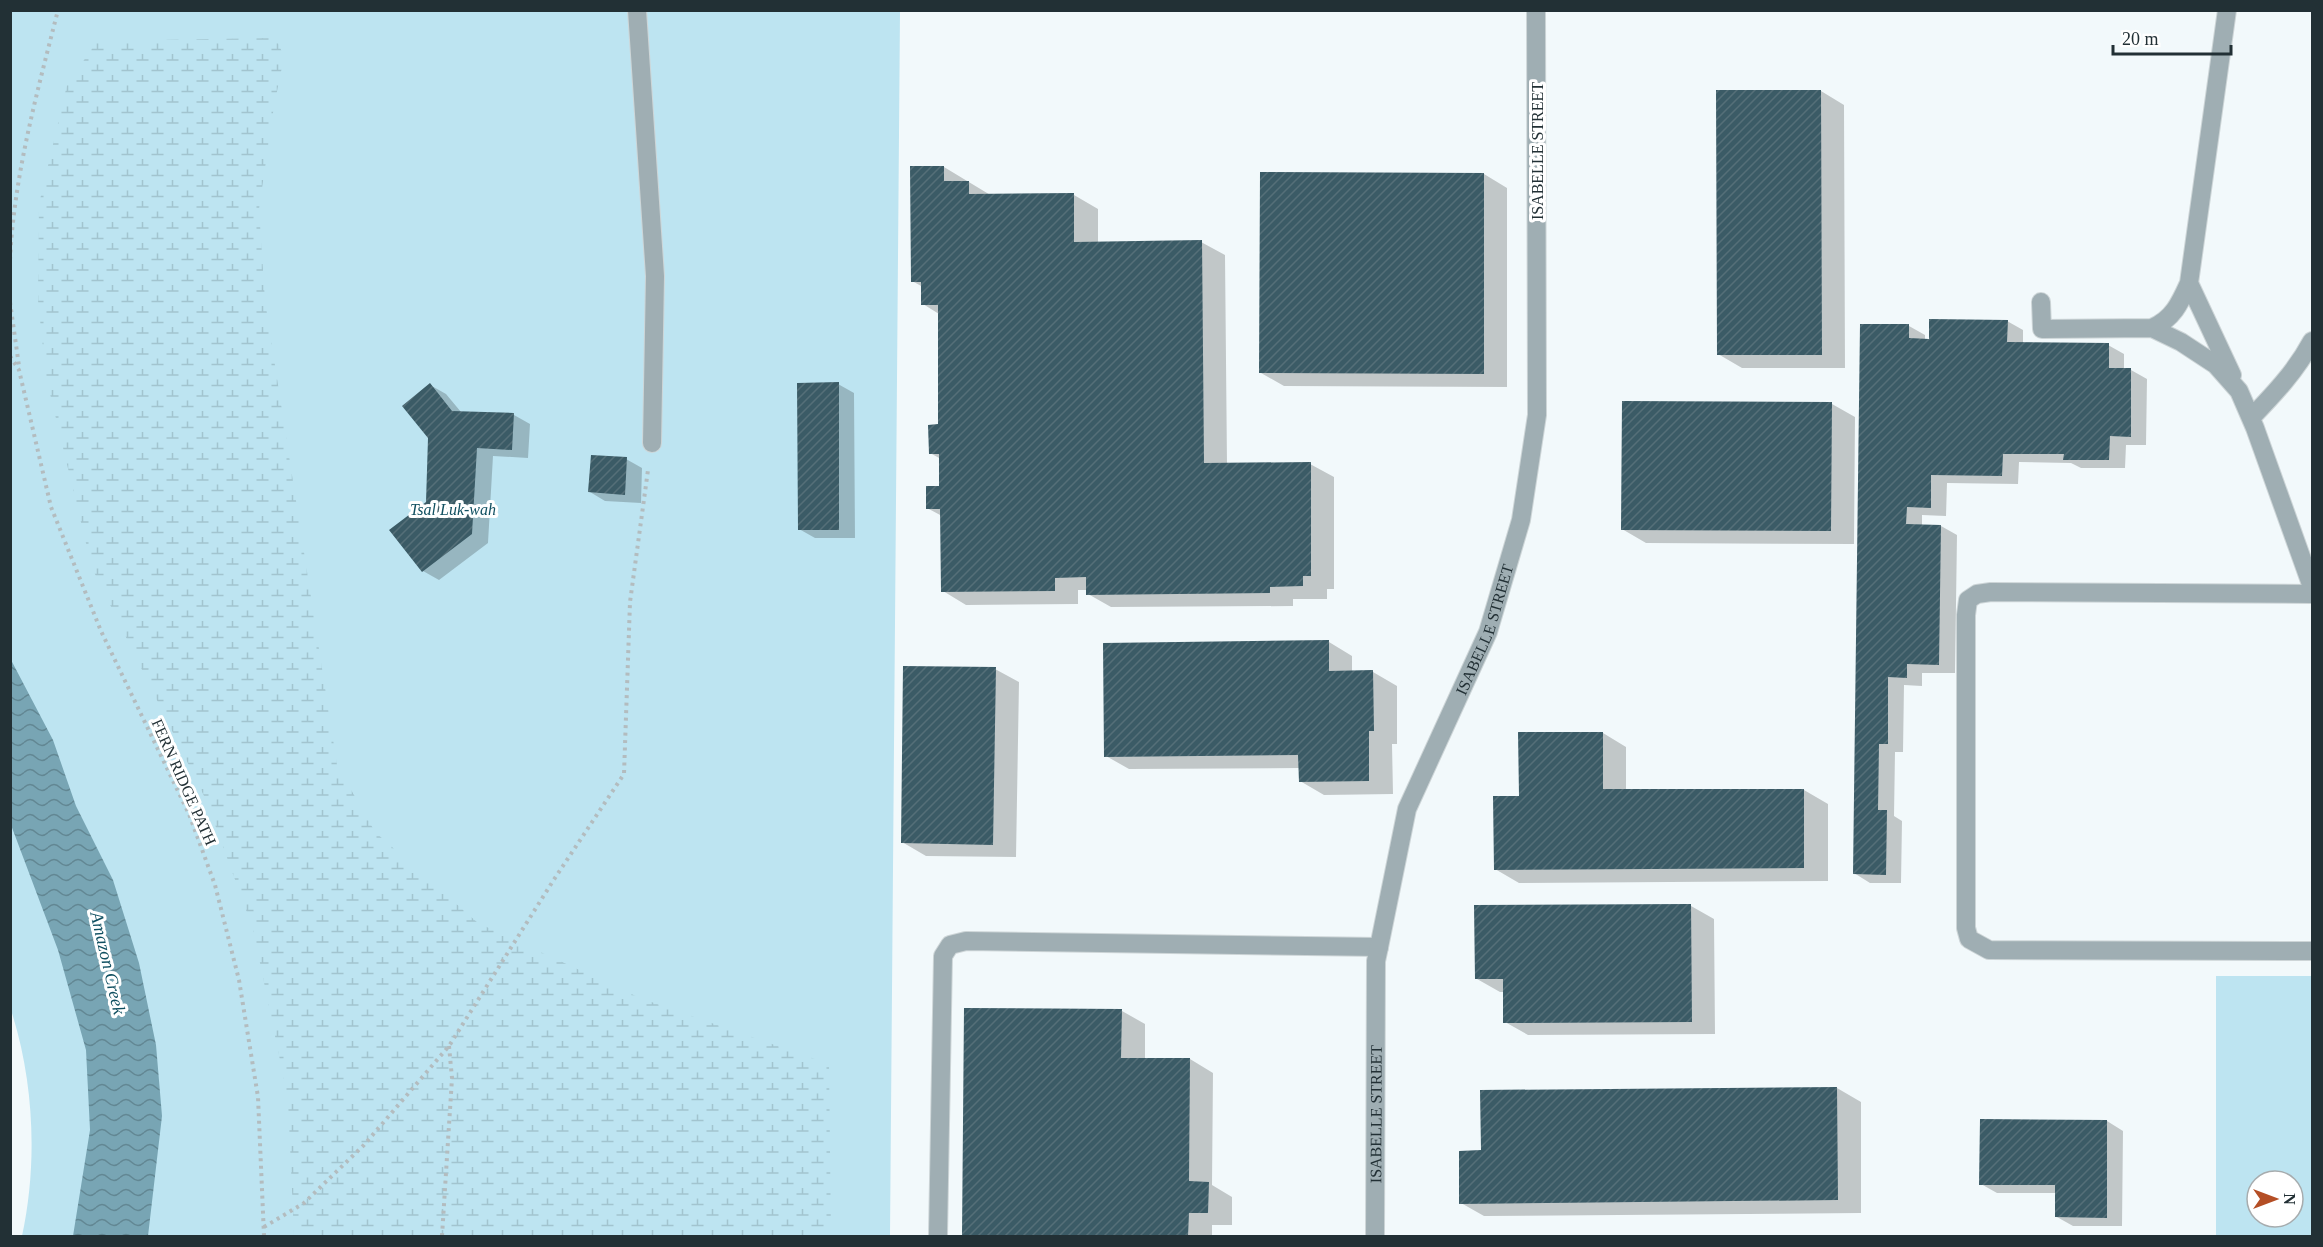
<svg xmlns="http://www.w3.org/2000/svg" width="2323" height="1247" viewBox="0 0 2323 1247" font-family="Georgia,serif">
<style>
.green{fill:#bde4f1;fill-rule:evenodd}
.wetland{fill:url(#wetland-marsh)}
.water{fill:url(#water-waves)}
.shadow{fill:#0003}
.building{fill:url(#building-hatch)}
.lines{fill:none;stroke-linecap:round;stroke-linejoin:round}
.lane-casing{stroke:#cdd5d7;stroke-width:20}
.street-casing{stroke:#cdd5d7;stroke-width:20}
.path{stroke:#b3bcbf;stroke-width:4;stroke-dasharray:3 4.5;stroke-linecap:butt}
.lane{stroke:#9faeb3;stroke-width:18}
.street{stroke:#9faeb3;stroke-width:18}
.labels{text-anchor:middle;dominant-baseline:central;stroke-width:6;stroke-linejoin:round;paint-order:stroke}
.street-label{font-size:16px;fill:#223035;stroke:#fff}
.park-label{font-size:16px;font-style:italic;fill:#115061;stroke:#fff}
.water-label{font-size:18px;font-style:italic;fill:#0f4f60;stroke:#fff}
</style>
<defs>
<pattern id="wetland-marsh" width="20" height="14" patternUnits="userSpaceOnUse" patternTransform="scale(1.5)"><rect width="20" height="14" fill="#bde4f1"/><path d="M1 5h8M5 5V1M11 12h8M15 12V8" fill="none" stroke="#a2c4cf"/></pattern>
<pattern id="water-waves" width="16" height="10" patternUnits="userSpaceOnUse" patternTransform="scale(1.5)"><rect width="16" height="10" fill="#78a5b4"/><path d="M0 5q4-4 8 0t8 0" fill="none" stroke="#628793"/></pattern>
<pattern id="building-hatch" width="6" height="6" patternUnits="userSpaceOnUse" patternTransform="scale(1.5)"><rect width="6" height="6" fill="#3b5b66"/><path d="M-1 1l2-2M0 6l6-6M5 7l2-2" fill="none" stroke="#556f78"/></pattern>
</defs>
<rect width="100%" height="100%" fill="#f2f9fb"/>
<path class="green" d="M10,11h890l-10,1225h-868c16,-74 12,-157 -12,-229z
M2216,976h96v260h-96zM2257,1181h36v36h-36z"/>
<path class="wetland" d="M276,38l8,19 -10,49 -15,103 6,92 72,464 38,67 103,91 162,75 189,66 2,172h-537l-6,-137 -35,-170 -47,-129 -114,-232 -46,-191 -8,-77 1,-96 28,-119 30,-44z"/>
<path class="water" d="M10,658l43,82 23,66 37,74 26,83 17,82 6,71 -14,120h-75l17,-106 -4,-80 -28,-100 -47,-125z"/>
<path class="shadow" d="M1821,91l23,14 1,263h-103l-24,-14z
M944,167l48,29 82,-1 24,14v34l103,-1 24,13 2,210 83,-1 24,13v112h-7v10h-34v7l-182,1 -23,-13v-4h-10v14l-112,1 -23,-14 -1,-75 -15,-8 14,-20v-29l-11,-6 10,-27 -1,-112 -16,-10v-17l-11,-6v-113z
M1484,174l23,14v199l-223,-1 -23,-13z
M2007,321l16,9v14l85,1 16,9v16h7l16,9 -1,66h-20l-1,23h-44l-10,-5 -52,-1 -1,22 -71,-1 -1,33 -24,-1v11h19l16,9 -2,138h-33v13l-18,-1 -1,67h-8l-1,64 8,5 -1,62h-31l-16,-10 55,-547 16,9v5z
M838,384l16,9 1,145h-40l-16,-9z
M430,385l16,9 15,18 53,3 16,9 -2,34 -35,-2 -5,87 -49,37 -16,-9 4,-68z
M1832,404l23,13 -1,127 -208,-1 -24,-14z
M626,459l16,9 -1,35 -36,-2 -15,-9z
M1329,642l23,14v16h21l24,14v58h-5l1,50 -69,1 -24,-14v-13l-171,1 -23,-13z
M995,669l24,13 -3,175 -90,-1 -24,-14z
M1603,733l23,14v44l178,-1 24,14v77l-309,2 -24,-14 25,-72z
M1691,906l23,13 1,115 -187,1 -23,-13v-30h-5l-23,-13z
M965,1010l157,1 23,13v35h45l23,14 -1,112 20,12v28h-20v11h-248z
M1837,1088l24,14v111l-377,3 -23,-13 22,-51 -1,-60z
M1982,1120l125,1 16,10 -1,95h-49l-16,-9v-24h-60l-16,-9z"/>
<path class="building" d="M1716,90h105l1,265h-105z
M910,166h34v15h25v13l105,-1v49l128,-2 2,223 107,-1v114h-8v10l-33,1v6l-184,2v-18l-31,1v13l-114,1 -1,-83h-14v-23h13v-32h-10l-1,-29 10,-1v-119h-17v-23h-10z
M1260,172l224,1v201l-225,-1z
M1929,319l79,1 -1,22 102,1v25h22v69l-21,-1 -1,24h-46l1,-6h-61l-1,22 -71,-1v33l-24,-1 -1,17 35,1 -2,140 -32,-1v14l-19,-1v67h-9l-1,66h9l-1,65 -33,-1 7,-550h49v14l20,1z
M839,382v148h-41l-1,-147z
M430,383l22,28 62,2 -2,37 -35,-2 -5,86 -50,38 -33,-42 37,-28 2,-64 -26,-32z
M1622,401l210,1 -1,129 -210,-1z
M591,455l36,2 -2,38 -37,-3z
M1329,640v31l44,-1 1,61h-5v50l-70,1 -1,-27 -194,2 -1,-114z
M903,666l93,1 -3,178 -92,-2z
M1518,732h85v57h201v79l-310,2 -1,-74h26z
M1691,904l1,118 -189,1v-44h-28l-1,-74z
M964,1008l158,1 -1,49h69l-1,123 20,1 -1,31h-19l-1,23h-226z
M1837,1087l1,113 -379,4v-53l22,-1 -1,-60z
M1980,1119l127,1v98l-52,-1v-32h-76z"/>
<g class="lines">
<defs>
<path id="lane" d="M637,10l18,266 -3,167
M2189,283l43,92
M2041,302l1,27 110,-1c21,-9 28,-25 37,-45l38,-273
M2152,328l29,14 35,23 23,26 16,37 57,159
M2251,418c23,-24 45,-47 61,-77
M2312,594l-321,-2 -14,2 -9,6 -2,15v313l3,11 20,11 323,1
M938,1236l5,-280 7,-11 16,-4 413,6"/>
<g id="street">
<path id="s1" d="M1375,1236l1,-275 3,-14 28,-138 81,-177 33,-112 16,-105 -1,-405"/>
</g>
</defs>
<use href="#lane" class="lane-casing"/>
<use href="#street" class="street-casing"/>
<path class="path" d="M10,260c4,-85 27,-167 48,-250
M10,302l9,64
M10,356l9,14 32,137 50,124 88,183 26,71 24,95 19,117 6,139
M264,1227l40,-24 60,-58 85,-99 104,-165 71,-107 6,-172 18,-132
M442,1236l10,-158 -3,-32"/>
<use href="#lane" class="lane"/>
<use href="#street" class="street"/>
</g>
<g class="labels">
<g class="street-label">
<text transform="translate(1537 151) rotate(-90)">ISABELLE STREET</text>
<text stroke="none"><textPath href="#s1" startOffset="626">ISABELLE STREET</textPath></text>
<text transform="translate(184 782) rotate(66)">FERN RIDGE PATH</text>
<text stroke="none"><textPath href="#s1" startOffset="122">ISABELLE STREET</textPath></text>
</g>
<g class="park-label">
<text x="453" y="509">Tsal Luk-wah</text>
</g>
<g class="water-label">
<text transform="translate(108 963) rotate(77)">Amazon Creek</text>
</g>
</g>
<rect width="2323" height="1247" fill="none" stroke="#223035" stroke-width="24"/>
<g transform="translate(2275 1199) rotate(90)"><circle r="28" fill="#ffffff" stroke="#a7acae" stroke-width="1.5"/>
<path d="M0-4.5L10 22L0 15L-10 22Z" fill="#b44e25"/>
<text y="-9" font-size="16" font-weight="bold" text-anchor="middle" fill="#223035">N</text>
</g>
<path d="M2113 45v9h118v-9" fill="none" stroke="#223035" stroke-width="3"/>
<text x="2122" y="45" font-size="18" fill="#223035" stroke="#ffffff" stroke-width="4.5" paint-order="stroke">20 m</text>
</svg>
